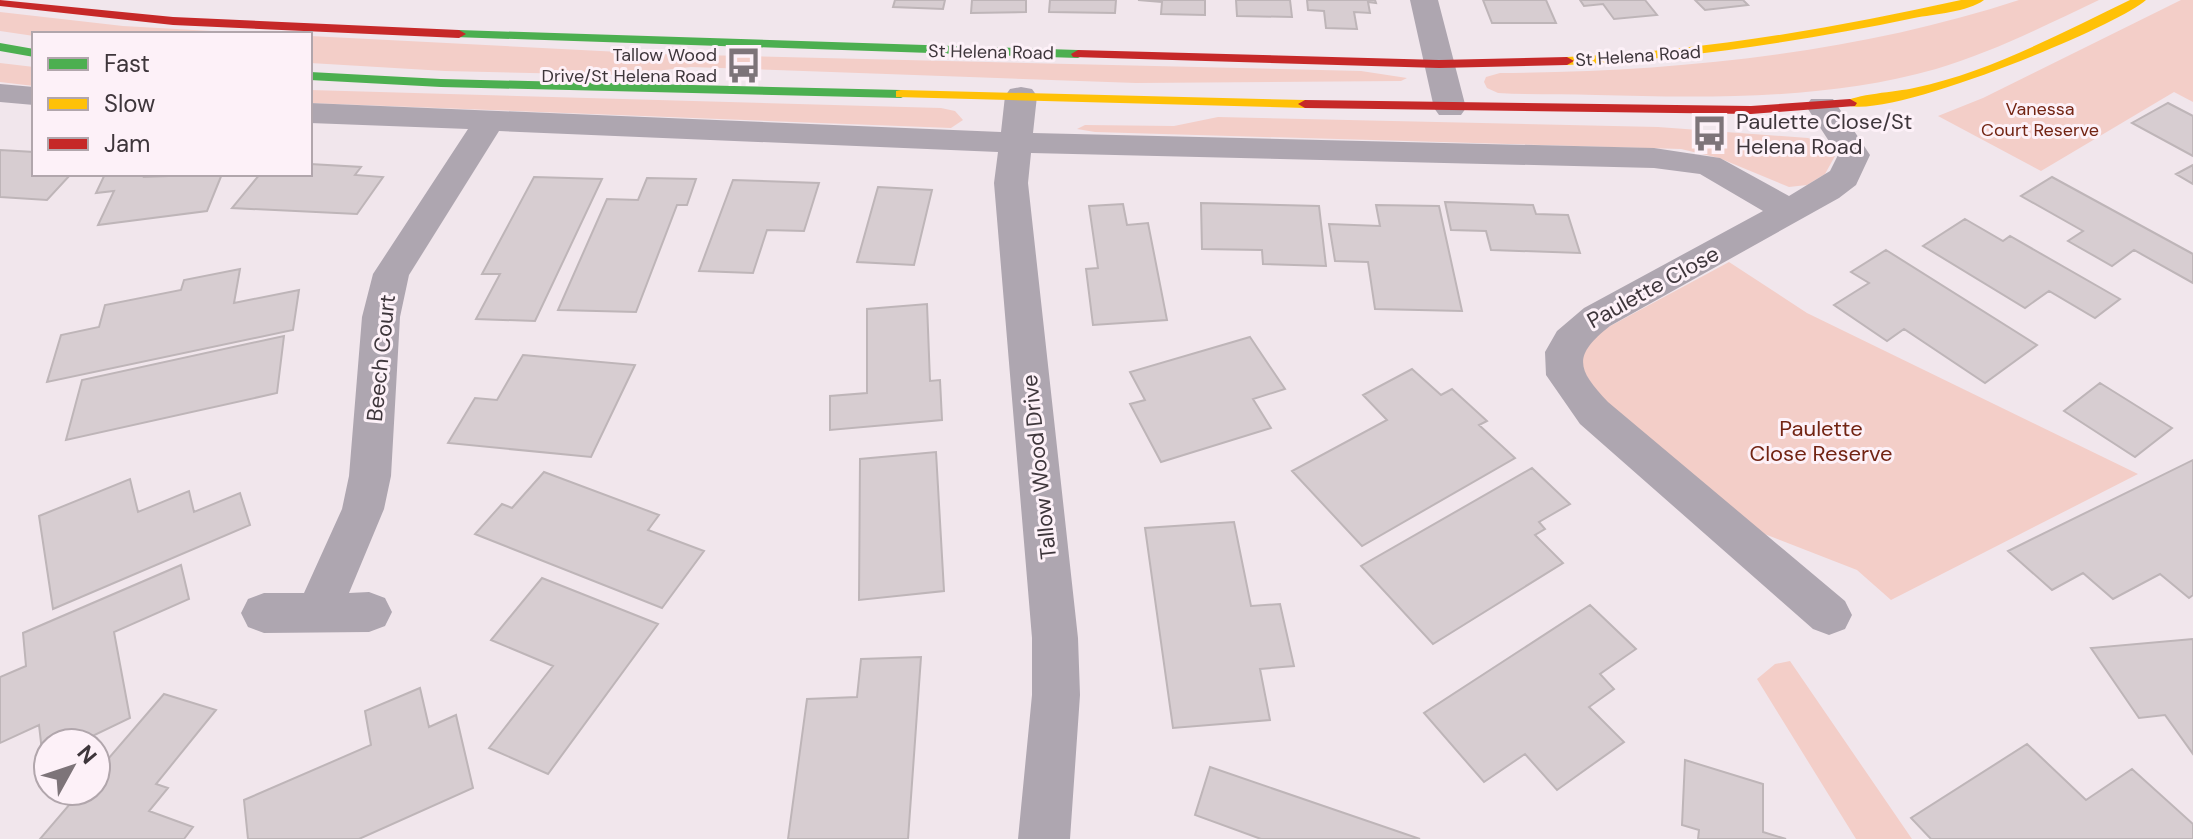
<svg xmlns="http://www.w3.org/2000/svg" width="2193" height="839" viewBox="0 0 2193 839" font-family="'DM Sans',sans-serif">
<style>
.green{fill:#f3cec8}
.building{fill:#d7cdd1;stroke:#beb5b8;stroke-width:2}
.lines{fill:none;stroke-linecap:round;stroke-linejoin:round}
.street{fill:#aea6b0;fill-rule:evenodd}
.fast{fill:#4caf50;fill-rule:evenodd}
.slow{fill:#ffc107;fill-rule:evenodd}
.jam{fill:#c62828;fill-rule:evenodd}
.labels{text-anchor:middle;dominant-baseline:central;stroke-width:6;stroke-linejoin:round;paint-order:stroke}
.far-street-label{font-size:18px;fill:#3e363b;stroke:#fdf1f8}
.far-poi-label{font-size:18px;fill:#3e363b;stroke:#fdf1f8;text-anchor:end}
.far-park-label{font-size:18px;fill:#722413;stroke:#fdf1f8}
.poi-label{font-size:22px;fill:#3e363b;stroke:#fdf1f8;text-anchor:start}
.street-label{font-size:22px;fill:#3e363b;stroke:#fdf1f8}
.park-label{font-size:22px;fill:#722413;stroke:#fdf1f8}
</style>
<rect width="100%" height="100%" fill="#f1e6ec"/>
<path class="green" d="M2019,0h80c-53,25 -106,52 -163,69 -108,31 -229,29 -340,26 -33,-1 -66,0 -98,-2l-11,-5 -3,-6 2,-5 14,-4c173,-1 354,-19 519,-73z
M2181,0h12v102l-19,-10 -133,79 -103,-55 45,-18z
M0,12l123,14 144,8 -233,2 -34,-5z
M310,36l349,18 702,17 46,7 -6,3 -265,2 -445,-16 -71,8 -175,-4 -135,-8z
M0,63l34,4v19l-34,-4z
M310,90l631,18 14,3 8,9 -12,8 -641,-25z
M1218,117l440,10 150,11 22,9 5,9 -10,18 -18,11 -18,2 -70,-29 -38,-9 -586,-17 -18,-3 8,-4 89,1z
M1729,262l78,51 331,161 -247,126 -34,-30 -95,-37 -155,-123 -27,-45 5,-20 16,-14z
M1790,661l122,178h-56l-99,-160 18,-15z"/>
<path class="building" d="M895,0h50l-2,9 -50,-2z
M972,0h54v12l-55,1z
M1050,0h66l-1,13 -66,-1z
M1138,0h67v15l-44,-1 1,-12z
M1236,0h54l2,17 -55,-1z
M1307,0h68l1,3 -8,-1 2,11 -16,-1 3,17 -31,-1 -2,-17 -16,-1z
M1483,0h63l10,23h-64z
M1580,0h65l12,15 -43,4 -11,-15 -19,2z
M1695,0h48l5,5 -43,5z
M2168,103l25,13v40l-61,-33z
M0,150l34,2v22h37l-24,26 -47,-3z
M310,164l51,3 -6,8 28,2 -26,37 -125,-6 28,-34h50z
M2193,165v19l-17,-10z
M105,174h40l-1,3 78,-3 -15,37 -109,14 16,-34 -18,2z
M534,177l68,2 -67,142 -59,-2 24,-45h-18z
M2052,177l141,77v29l-59,-33 -22,16 -44,-25 15,-10 -62,-35z
M647,178l49,1 -9,26h-10l-41,107 -78,-2 49,-111 31,1z
M733,180l86,3 -15,48 -37,-1 -14,43 -54,-2z
M878,187l54,3 -18,75 -57,-3z
M1445,202l88,3 3,9 32,1 12,38 -89,-3 -5,-19 -35,-1z
M1201,203l118,3 7,60 -63,-2 -1,-14 -60,-1z
M1123,204l4,21 21,-2 19,97 -74,5 -7,-56 12,-1 -9,-62z
M1376,205l63,1 23,105 -87,-2 -7,-47 -33,-1 -6,-37 51,2z
M1965,219l38,22 7,-5 110,63 -25,19 -46,-27 -24,17 -102,-62z
M1886,250l151,95 -52,38 -81,-54 -17,12 -53,-36 35,-22 -18,-11z
M240,269l-6,34 65,-13 -6,40 -246,52 14,-47 38,-8 6,-22 76,-15 3,-10z
M927,304l3,77 10,-1 2,40 -112,10v-34l37,-3v-84z
M284,336l-7,57 -211,47 16,-60z
M1250,337l35,52 -32,10 18,29 -110,34 -31,-58 15,-4 -15,-28z
M523,355l112,10 -44,92 -143,-14 27,-45 22,2z
M1412,369l29,26 11,-6 35,32 -8,4 36,33 -153,88 -70,-75 95,-51 -24,-25z
M2100,383l72,45 -37,29 -71,-46z
M936,452l8,139 -85,9 1,-141z
M2193,460v135l-4,3 -29,-24 -47,25 -30,-26 -31,17 -44,-39z
M1532,468l38,36 -31,18 6,7 -10,6 28,28 -130,81 -72,-78z
M544,472l115,43 -11,15 56,21 -42,57 -187,-74 27,-30 10,4z
M130,479l8,33 51,-21 5,21 46,-19 10,32 -197,84 -14,-93z
M1234,522l17,84 29,-2 14,62 -34,3 10,51 -97,8 -28,-200z
M181,565l8,34 -75,33 16,86 -52,25h-30v14l-5,3 -4,-35 -39,18v-66l26,-11 -3,-33z
M542,578l116,46 -110,150 -59,-26 64,-82 -62,-26z
M1590,605l46,44 -36,25 14,15 -25,18 35,35 -67,48 -32,-36 -41,28 -60,-69z
M2193,639v115l-28,-39 -26,3 -48,-70z
M921,657l-13,182h-120l19,-140 50,-2 4,-38z
M420,688l9,39 27,-12 17,73 -114,51h-111l-4,-39 127,-55 -6,-34z
M164,694l52,16 -60,74 12,4 -19,23 44,16 -9,12h-144l41,-48h15v-18z
M2027,744l59,56 46,-31 61,55v15h-262l-20,-21z
M1685,760l78,24v48l23,7h-88l1,-9 -17,-5z
M1210,767l210,72h-159l-66,-24z"/>
<g class="lines">
<path class="street" d="M1410,0h28l28,108 -5,7h-22l-5,-7z
M0,84l34,3v18l-34,-3z
M1021,87l11,2 5,7 -4,37 621,15 66,10 69,38 41,-25 8,-16 -32,-49 5,-7h22l37,56 -14,30 -17,13 -229,128c-38,30 -33,43 -2,76l237,199 7,14 -7,14 -16,6 -16,-6 -233,-205 -34,-49 -1,-23 12,-21 27,-23 179,-97 -63,-37 -46,-6 -623,-15 -3,30 50,455 2,57 -10,144h-52l14,-144v-57l-38,-455 4,-31 -499,-21 -90,144 -9,42 -9,159 -7,33 -35,84 20,-1 16,6 7,14 -7,14 -16,6 -105,1 -16,-6 -7,-14 7,-14 16,-6h40l38,-84 7,-33 13,-159 11,-43 95,-145 -158,-6v-20l691,29 4,-36 5,-7z"/>
<path class="fast" d="M459,30l619,20 7,4 -7,4 -624,-21 -2,-3z
M0,43l34,6v8l-34,-6z
M310,72l131,7 460,11 7,4 -7,4 -460,-11 -131,-7z"/>
<path class="slow" d="M1961,0h23c-16,12 -50,14 -70,18 -115,24 -230,41 -347,47l-7,-4 7,-4c133,-6 264,-28 394,-57z
M2130,0h16c-31,28 -273,127 -303,103 11,-9 54,-11 71,-15 76,-16 147,-55 216,-88z
M901,90l404,10 7,4 -7,4 -409,-11v-6z"/>
<path class="jam" d="M0,0l173,17 286,13 7,4 -7,4 -286,-13 -173,-19z
M1078,50l361,10 128,-3 7,4 -7,4 -128,3 -366,-11 -2,-3z
M1850,99l7,4 -2,3 -104,8 -446,-6 -7,-4 7,-4 446,6z"/>
</g>
<defs>
<symbol id="bus-bare" viewBox="-9 -9 18 18"><path d="M-5-6H5V4H4V6H2V4H-2V6H-4V4H-5ZM-3.5-4V0h7V-4ZM-3.5 1.2v1.5H-2V1.2ZM2 1.2v1.5H3.5V1.2Z" fill="#7d7479" stroke="#fdf1f8" stroke-width="2.5" paint-order="stroke"/></symbol>
</defs>
<g fill-rule="evenodd">
<use href="#bus-bare" x="718" y="40" width="51" height="51"/>
<use href="#bus-bare" x="1684" y="108" width="51" height="51"/>
</g>
<g class="labels">
<g class="far-street-label">
<text transform="translate(991 52) rotate(1)">St Helena Road</text>
<text transform="translate(1638 56) rotate(-4)">St Helena Road</text>
</g>
<g class="far-poi-label">
<text x="717" y="55">Tallow Wood<tspan x="717" dy="21">Drive/St Helena Road</tspan></text>
</g>
<g class="far-park-label">
<text x="2040" y="109">Vanessa<tspan x="2040" dy="21">Court Reserve</tspan></text>
</g>
<g class="poi-label">
<text x="1736" y="121">Paulette Close/St<tspan x="1736" dy="25">Helena Road</tspan></text>
</g>
<g class="street-label">
<text transform="translate(1653 287) rotate(-29)">Paulette Close</text>
<text transform="translate(381 358) rotate(-84)">Beech Court</text>
<text transform="translate(1039 467) rotate(-96)">Tallow Wood Drive</text>
</g>
<g class="park-label">
<text x="1821" y="428">Paulette<tspan x="1821" dy="25">Close Reserve</tspan></text>
</g>
</g>
<rect x="32" y="32" width="280" height="144" fill="#fdf1f8" stroke="#b1a6ac" stroke-width="2"/>
<rect x="48" y="58" width="40" height="12" fill="#4caf50" stroke="#b1a6ac" stroke-width="2"/>
<text x="104" y="72" font-size="24" fill="#3e363b">Fast</text>
<rect x="48" y="98" width="40" height="12" fill="#ffc107" stroke="#b1a6ac" stroke-width="2"/>
<text x="104" y="112" font-size="24" fill="#3e363b">Slow</text>
<rect x="48" y="138" width="40" height="12" fill="#c62828" stroke="#b1a6ac" stroke-width="2"/>
<text x="104" y="152" font-size="24" fill="#3e363b">Jam</text>
<g transform="translate(72 767) rotate(50)"><circle r="38" fill="#fdf1f8" stroke="#b1a6ac" stroke-width="2"/>
<path d="M0-6L14 30L0 20L-14 30Z" fill="#7d7479"/>
<text y="-12" font-size="22" font-weight="bold" text-anchor="middle" fill="#3e363b">N</text>
</g>
</svg>
